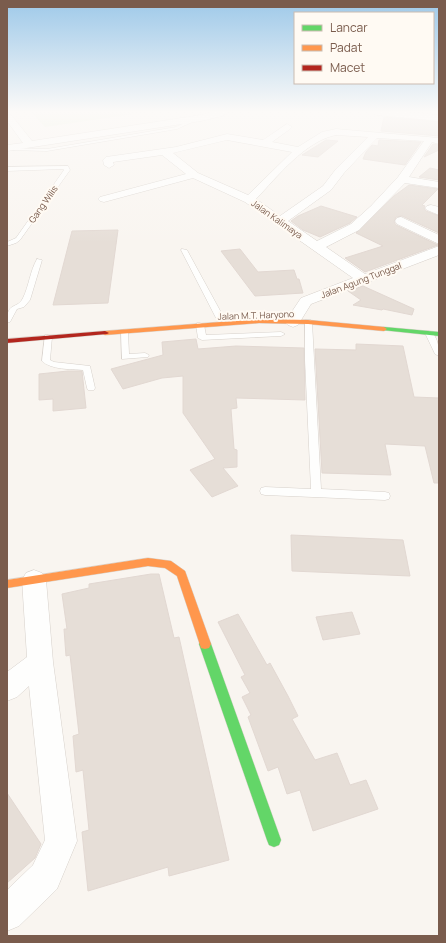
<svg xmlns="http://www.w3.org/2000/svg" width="446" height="943" viewBox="0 0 446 943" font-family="Manrope,sans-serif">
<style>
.green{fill:#e7f0db}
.building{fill:#e6ded7;stroke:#e2d8d2}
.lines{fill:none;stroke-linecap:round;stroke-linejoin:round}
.lane-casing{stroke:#d7d1cb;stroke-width:1}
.street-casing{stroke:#d7d1cb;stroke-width:1}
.fast-casing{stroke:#d9d2cb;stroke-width:1}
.slow-casing{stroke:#d9d2cb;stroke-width:1}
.jam-casing{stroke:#d9d2cb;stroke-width:1}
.lane{fill:#fefefd;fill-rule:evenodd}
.street{fill:#fefefd;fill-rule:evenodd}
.fast{fill:#63d668;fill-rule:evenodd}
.slow{fill:#ff974d;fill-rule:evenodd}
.jam{fill:#b3261e;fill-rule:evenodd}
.labels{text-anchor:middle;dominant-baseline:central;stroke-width:4;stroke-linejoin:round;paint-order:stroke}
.far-street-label{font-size:9px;fill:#7a5c4d;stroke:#fffaf3}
</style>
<rect width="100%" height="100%" fill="#f9f5f0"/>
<path class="green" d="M30,111h124l-109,16z"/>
<path class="building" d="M384,117l55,5v14l-58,-5z
M326,140l12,1 -20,16 -16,-2z
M379,140l42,2 -16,23 -42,-6 3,-7 6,-7 6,1z
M433,144l6,1v5l-15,7z
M430,168l9,2v10l-20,-3z
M409,185l29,4 -16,16 3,1 -1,2 2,3 13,5v17l-37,-17 -6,1 -2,5 2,3 42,20 -73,27 -20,-14 38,-12 -27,-13 38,-37z
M321,206l36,11 -7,6 -30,14 -17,-7 -12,-9 7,-5z
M118,230l-10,73 -55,2 19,-74z
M240,249l18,23 36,-2 3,9h2l4,14 -48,3 -34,-45z
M363,286l51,23 -2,6 -29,-6 -1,1 -29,-5 8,-5 -13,-9z
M196,339l2,10 38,-3 68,2 1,52 -69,-2 1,10 -6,1 3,40 3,1v17l-14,1 15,18 -26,11 -22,-27 25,-11 -32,-46v-37l-21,2 -39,11 -12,-20 52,-14 -1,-13z
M356,344l47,2 11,51 25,1v85h-5l-9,-37 -40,-2 6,31 -69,-2 -7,-124 41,1z
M68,371h14l4,37 -33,3v-12l-14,1v-26z
M291,535l112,5 7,36 -118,-5z
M151,574h8l15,64 5,-1 50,223 -60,16 -1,-9 -80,24 -6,-59 7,-2 -6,-60 -7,2 -3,-36 6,-2 -9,-79 -4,1 -2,-27h3l-5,-35 27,-6v-4z
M352,612l8,22 -37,6 -7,-23z
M238,614l29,51 3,-2 18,33 10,20 -6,3 23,41 22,-7 13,32 16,-5 12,29 -65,22 -13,-41 -13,4 -9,-27 -10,4 -20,-54 3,-2 -9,-18 8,-4 -9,-16 4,-2 -27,-53z
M7,793l34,51 -6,14 -28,25z"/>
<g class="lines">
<defs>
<path id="lane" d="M197,117l4,1 -24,11 -130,22 -40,-1v-2l40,1 129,-22z
M68,166l2,4 -50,70 -4,3 -9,3v-4l9,-4 48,-68 -1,-1 -56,2v-4z
M182,249l5,1 36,66 -1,2h-6l-1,-2 -34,-66z
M37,259l5,1 -12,40 -6,7 -7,2 -7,13h-3c0,-21 10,-12 16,-24 6,-12 7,-27 14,-39z
M305,320h6l1,2 9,167 64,3 4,1 1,3 -1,3 -4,1 -120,-5 -4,-1 -1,-3 1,-3 4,-1 46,2 -6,-129z
M197,323h3l4,2 2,10 75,-3 4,2 -4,2 -79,4 -4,-2 -2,-13z
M121,330h3l4,2 1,22 16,-1 4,2 -1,2 -26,2z
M426,331h3c9,4 10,17 10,25l-4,-2 -10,-21z
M45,335h3l4,2 -2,23 4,2 36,4 5,22 -1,2h-6l-1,-2 -4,-18c-12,-1 -32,0 -41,-9z"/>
<path id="street" d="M218,111h12l-8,5 -21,5 -194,30v-6l16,-2 -16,-22v-7l5,2 20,25 169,-26z
M373,111h23l43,4v6l-62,-6 -3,-1z
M287,124l5,3 -2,2 -18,13 26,5 24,-15 14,-3 103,9v6l-7,-2 -23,35 30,5v6l-34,-5 -46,47 -33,17 39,27 74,-28v9l-128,49 -13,21 -5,2 -5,-2 -3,-3 16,-24 52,-20 -108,-76 -52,-24 -89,24 -4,-1 -2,-2 2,-2 86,-23 -24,-19 -49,7 1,3 -5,3 -5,-3 -1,-5 3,-3 70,-10 51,-13 36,6zM336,135l32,2 -32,32 -13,17 -43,30 -24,-17c21,-22 49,-58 80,-64zM377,138l47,3 -26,36 -27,29 -20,18 -34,17 -29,-20 43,-31 13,-17zM227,140l65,12 -44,43 -50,-22 -25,-20z
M431,205l8,2v8l-12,-5 -2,-2 2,-2z
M401,217l38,18v9l-42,-20 -2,-3 2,-3z
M34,570l8,3 4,7 7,82 24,179 -20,48 -38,37 -12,5v-41l26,-25 12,-25 -16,-154 -12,11 -10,4v-29l20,-15 -5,-77 4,-7z"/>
<path id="fast" d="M384,327l55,5v4l-57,-6v-2z
M205,639l4,1 2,4 70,196 -2,5 -5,2 -5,-2 -2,-5 -68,-196 2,-4z"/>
<path id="slow" d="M259,319l49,1 76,7 3,2 -3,2 -76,-7 -49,-1 -154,12 -4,-2 4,-2z
M148,558l23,3 14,10 26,73 -2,4 -4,1 -4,-1 -24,-72 -12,-8 -17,-2 -141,22v-8z"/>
<path id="jam" d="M105,331l4,2 -2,1 -100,9v-4z"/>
</defs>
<use href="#lane" class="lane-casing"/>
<use href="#street" class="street-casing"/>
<use href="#fast" class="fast-casing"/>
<use href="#slow" class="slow-casing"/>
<use href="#jam" class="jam-casing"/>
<use href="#lane" class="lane"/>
<use href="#street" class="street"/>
<use href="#fast" class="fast"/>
<use href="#slow" class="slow"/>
<use href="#jam" class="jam"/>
</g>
<linearGradient id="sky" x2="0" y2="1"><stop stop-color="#9ec9e9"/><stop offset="0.46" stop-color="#fcfaf8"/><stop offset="1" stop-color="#fcfaf8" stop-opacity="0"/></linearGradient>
<rect width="446" height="243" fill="url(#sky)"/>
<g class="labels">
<g class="far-street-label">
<text transform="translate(43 204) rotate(-55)">Gang Wilis</text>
<text transform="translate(277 219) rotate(35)">Jalan Kalimaya</text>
<text transform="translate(361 280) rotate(-21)">Jalan Agung Tunggal</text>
<text transform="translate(256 315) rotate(-2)">Jalan M.T. Haryono</text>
</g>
</g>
<rect width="446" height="943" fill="none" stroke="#7a5c4d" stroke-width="16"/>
<rect x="294" y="12" width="140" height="72" fill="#fffaf3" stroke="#cabbb1"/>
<rect x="302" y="25" width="20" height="6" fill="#63d668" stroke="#cabbb1"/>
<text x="330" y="32" font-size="12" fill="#7a5c4d">Lancar</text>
<rect x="302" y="45" width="20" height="6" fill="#ff974d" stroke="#cabbb1"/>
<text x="330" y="52" font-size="12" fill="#7a5c4d">Padat</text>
<rect x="302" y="65" width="20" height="6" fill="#b3261e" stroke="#cabbb1"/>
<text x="330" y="72" font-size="12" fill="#7a5c4d">Macet</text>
</svg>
